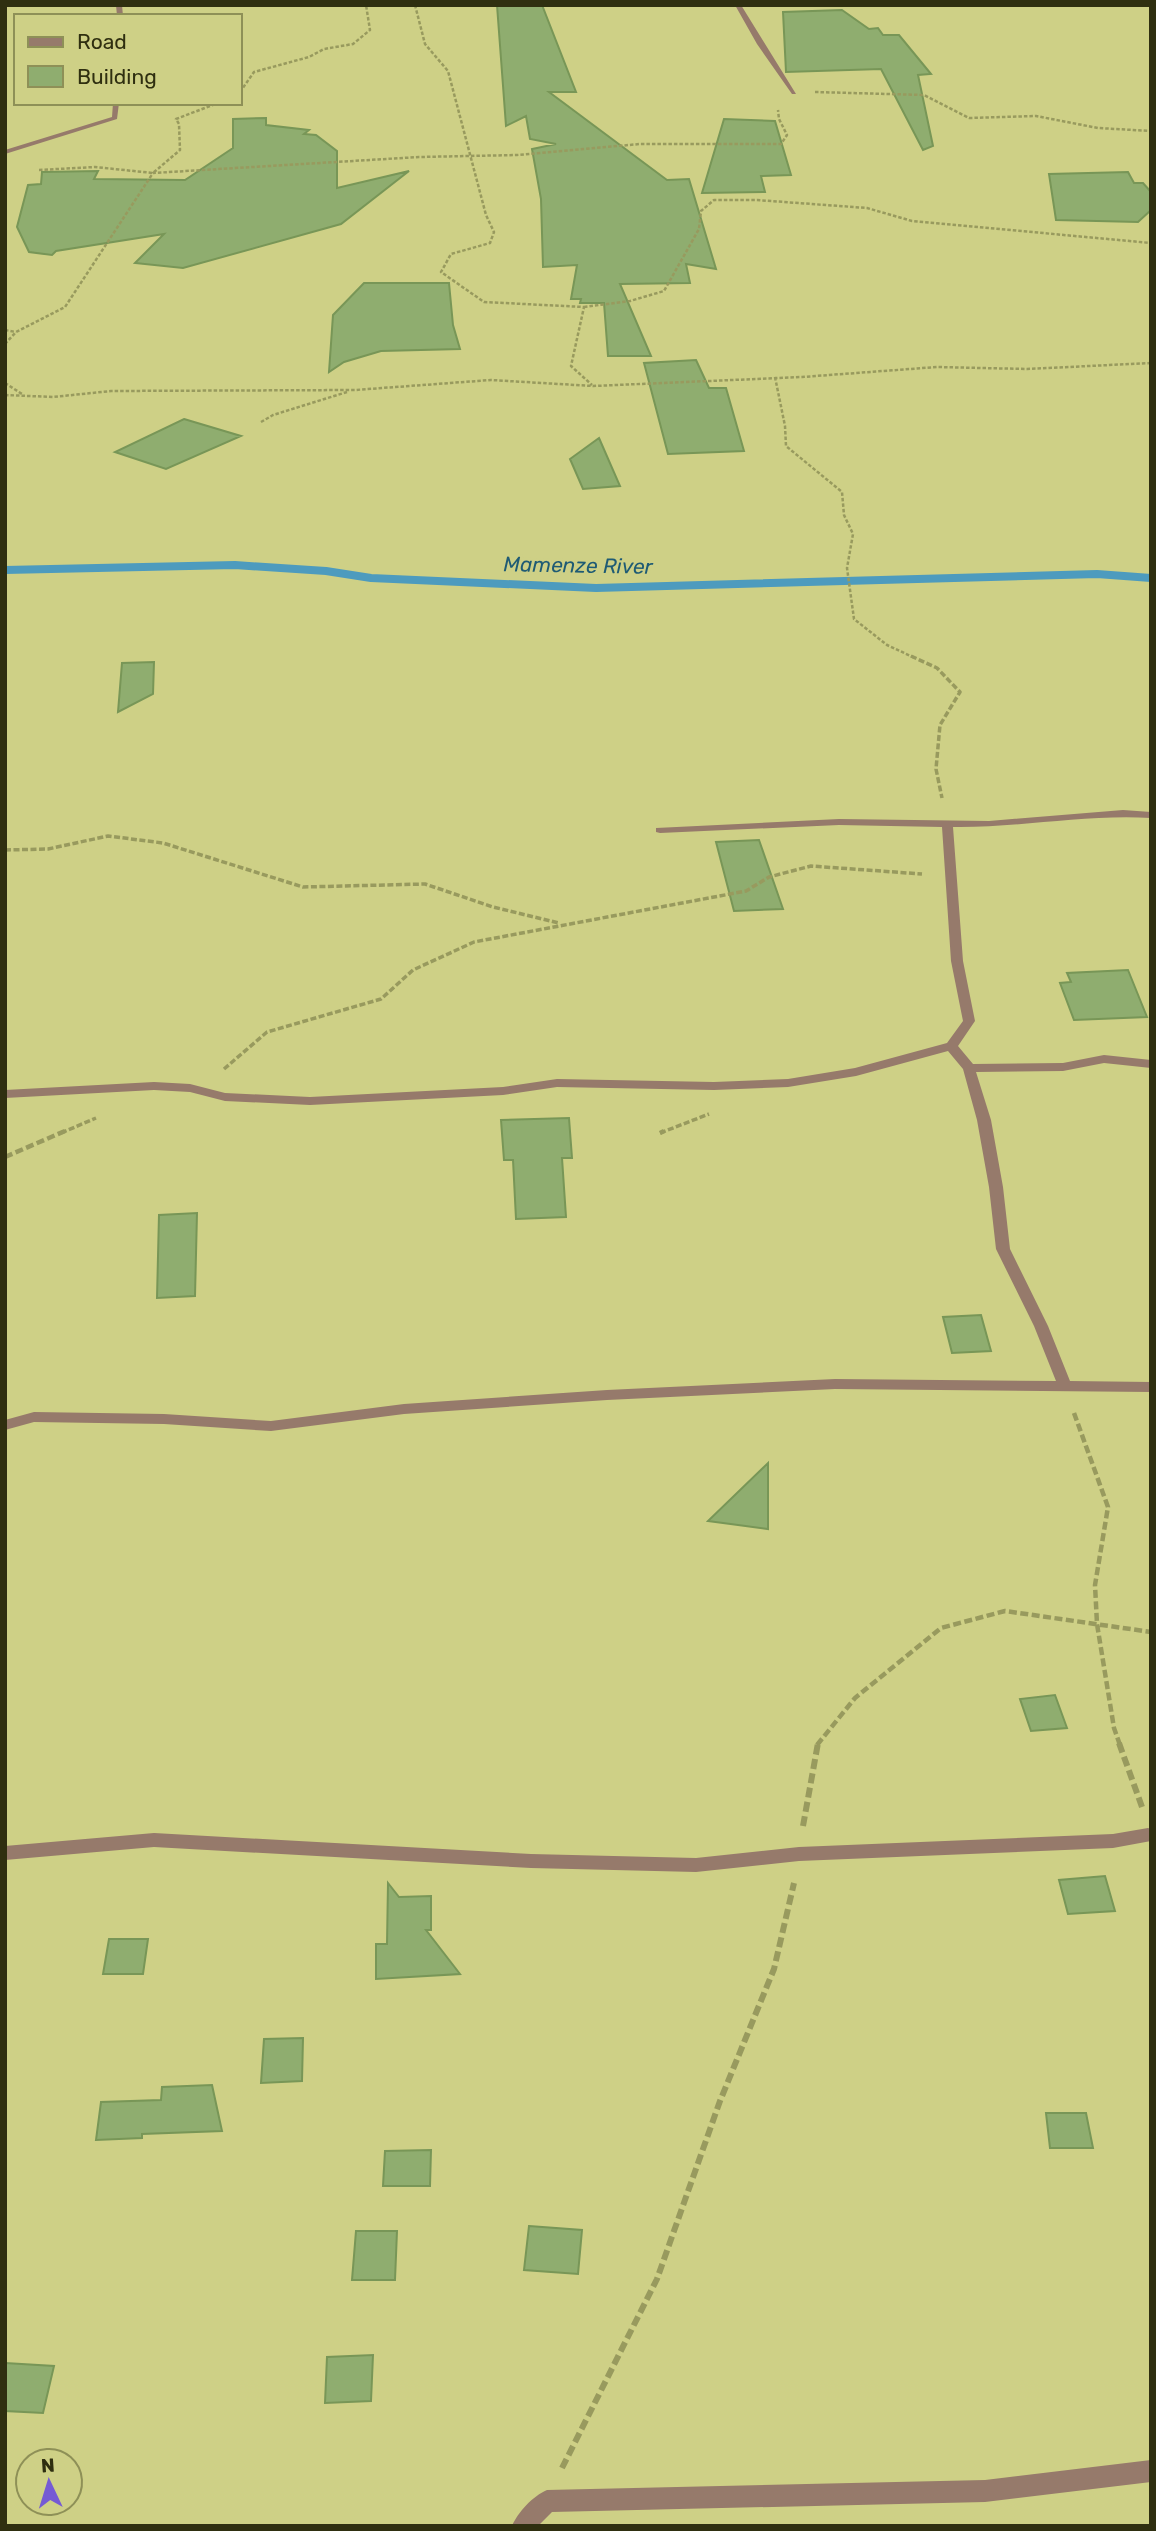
<svg xmlns="http://www.w3.org/2000/svg" width="1156" height="2531" viewBox="0 0 1156 2531" font-family="Rubik,sans-serif">
<style>
.lines{fill:none;stroke-linecap:round;stroke-linejoin:round}
.stream{stroke:#4d9bbe;stroke-width:8}
.building{fill:#8fad6f;stroke:#789657;stroke-width:2}
.path-far3{stroke:#989a5e;stroke-width:2.5;stroke-dasharray:3.5 2;stroke-linecap:butt}
.path-far2{stroke:#989a5e;stroke-width:3.5;stroke-dasharray:6 2.5;stroke-linecap:butt}
.path-far1{stroke:#989a5e;stroke-width:4.5;stroke-dasharray:8 3.5;stroke-linecap:butt}
.path{stroke:#989a5e;stroke-width:6;stroke-dasharray:10 4.5;stroke-linecap:butt}
.street{fill:#967a6b;fill-rule:evenodd}
.labels{text-anchor:middle;dominant-baseline:central;stroke-width:6;stroke-linejoin:round;paint-order:stroke}
.far-water-label{font-size:21px;font-style:italic;fill:#1f5b74;stroke:#ced086}
</style>
<rect width="100%" height="100%" fill="#ced086"/>
<g class="lines">
<path class="stream" d="M5,570l230,-5 91,6 45,7 225,10 501,-14 54,4"/>
</g>
<path class="building" d="M497,5h45l34,87h-27l118,88 22,-1 27,90 -30,-5 4,19 -70,1 31,72h-43l-4,-53h-24l1,-4h-10l6,-34 -34,2 -2,-68 -9,-50 24,-5 -26,-5 -4,-23 -20,10z
M842,10l27,19 9,-1 5,7h16l32,39 -13,1 15,71 -10,4 -42,-81 -95,3 -3,-60z
M266,118v7l43,5 -5,4 12,1 21,16v37l72,-17 -68,53 -158,44 -48,-5 29,-29 -108,17 -4,4 -23,-3 -12,-25 11,-42 13,-1 1,-12 56,-1 -4,8 91,1 48,-32v-29z
M724,119l51,2 16,54 -30,1 4,16 -63,1z
M1128,172l6,11h9l8,9v18l-13,12 -82,-2 -7,-46z
M364,283h85l4,42 7,24 -79,2 -37,11 -15,10 4,-57z
M696,360l13,28h17l18,63 -76,3 -24,-91z
M184,419l57,17 -75,33 -51,-17z
M599,438l21,48 -37,3 -13,-30z
M154,662l-1,32 -35,18 4,-49z
M759,840l24,69 -49,2 -18,-69z
M1128,970l19,47 -73,3 -14,-37 11,-1 -4,-9z
M569,1118l3,40h-10l4,59 -50,2 -3,-59h-9l-3,-40z
M197,1213l-2,83 -38,2 2,-83z
M981,1315l10,36 -39,2 -9,-36z
M768,1463v66l-60,-8z
M1055,1695l12,33 -36,3 -11,-32z
M1105,1876l10,35 -47,3 -9,-34z
M388,1883l11,14 32,-1v34h-5l34,44 -84,5v-35h11z
M109,1939h39l-5,35h-40z
M303,2038l-1,43 -41,2 3,-44z
M212,2085l10,46 -80,3v4l-46,2 5,-38 60,-2 1,-13z
M1046,2113h40l7,35h-43z
M431,2150l-1,36h-47l2,-35z
M529,2226l53,4 -4,44 -54,-4z
M356,2231h41l-2,49h-43z
M373,2355l-2,46 -46,2 2,-46z
M5,2363l49,3 -11,47 -38,-2z"/>
<g class="lines">
<path class="path-far3" d="M415,5l10,39 23,27 38,144 8,17 -4,11 -39,11 -10,18 43,30 100,5 -13,59 21,19
M240,92l14,-20 55,-15 15,-8 29,-5 17,-14 -4,-25
M815,92l109,3 45,23 67,-2 62,12 53,3
M39,170l56,-3 58,6 27,-23 -1,-26 -3,-5 42,-16
M584,307l46,-6 34,-10 35,-62 2,-18 13,-11h43l110,8 45,13 239,22
M5,330l11,2
M5,344l11,-12 49,-25 88,-134 266,-16 98,-2 123,-11h141l6,-9 -8,-16 -1,-9
M775,377l10,49 1,20 56,46 2,23 9,19 -6,34 7,51 33,26 28,13
M5,383l17,11
M5,395l48,2 58,-6 244,-1 136,-10 102,6 209,-9 135,-10 90,2 124,-6
M261,422l12,-7 74,-23"/>
<path class="path-far2" d="M911,656l26,12 23,24 -20,33 -4,44 6,29
M5,850l43,-1 60,-13 55,7 140,44 122,-3 68,23 66,16
M224,1069l43,-37 114,-33 32,-29 61,-28 272,-51 23,-14 42,-11 111,8
M61,1133l35,-15
M660,1133l49,-19"/>
<path class="path-far1" d="M660,1133l4,-2
M5,1157l60,-26
M1074,1413l34,94 -13,78 2,39 17,104 6,17
M817,1745l38,-47 86,-70 64,-17 146,21"/>
<path class="path" d="M1119,1743l23,64
M803,1826l15,-83
M562,2468l95,-189 63,-178 54,-132 20,-86"/>
<path class="street" d="M116,5h6l1,11h-6z
M735,5h6l55,89h-4l-35,-50z
M113,103h6l-2,16 -112,35v-4l107,-33z
M1123,810l28,2v6c-66,-4 -132,10 -198,9l10,134 12,60 -17,25 15,18 90,-1 41,-8 47,5v8l-47,-5 -41,8 -87,1 15,48 12,67 7,62 38,77 22,55 81,1v10l-316,-3 -228,11 -203,14 -133,17 -107,-7 -130,-2 -29,8v-10l29,-8 130,2 107,7 133,-17 203,-14 228,-11 221,2 -22,-55 -38,-77 -7,-62 -12,-67 -14,-51 -15,-18 -92,25 -68,11 -74,3 -157,-3 -54,8 -193,10 -85,-4 -35,-9 -36,-2 -149,8v-8l149,-8 36,2 35,9 85,4 193,-10 54,-8 157,3 74,-3 67,-11 92,-25 16,-22 -12,-60 -9,-134 -103,-2 -179,8 -4,-1v-4l183,-9 150,2z
M1148,1828l3,1v12l-38,7 -314,13 -103,11 -165,-4 -377,-21 -149,13v-14l149,-13 377,21 165,4 103,-11 314,-13z
M1151,2460v22l-166,20 -433,10 -14,14h-26c6,-14 21,-30 35,-36l438,-10z"/>
</g>
<g class="labels">
<g class="far-water-label">
<text transform="translate(578 565) rotate(1)">Mamenze River</text>
</g>
</g>
<rect width="1156" height="2531" fill="none" stroke="#2f2f10" stroke-width="14"/>
<rect x="14" y="14" width="228" height="91" fill="#ced086" stroke="#8e9057" stroke-width="2"/>
<rect x="28" y="37" width="35" height="10" fill="#967a6b" stroke="#8e9057" stroke-width="2"/>
<text x="77" y="49" font-size="21" fill="#2f2f10">Road</text>
<rect x="28" y="66" width="35" height="21" fill="#8fad6f" stroke="#8e9057" stroke-width="2"/>
<text x="77" y="84" font-size="21" fill="#2f2f10">Building</text>
<g transform="translate(49 2482) rotate(356)"><circle r="33" fill="#ced086" stroke="#8e9057" stroke-width="2"/>
<path d="M0-5L12 26L0 18L-12 26Z" fill="#755ad4"/>
<text y="-10" font-size="19" font-weight="bold" text-anchor="middle" fill="#2f2f10">N</text>
</g>
</svg>
